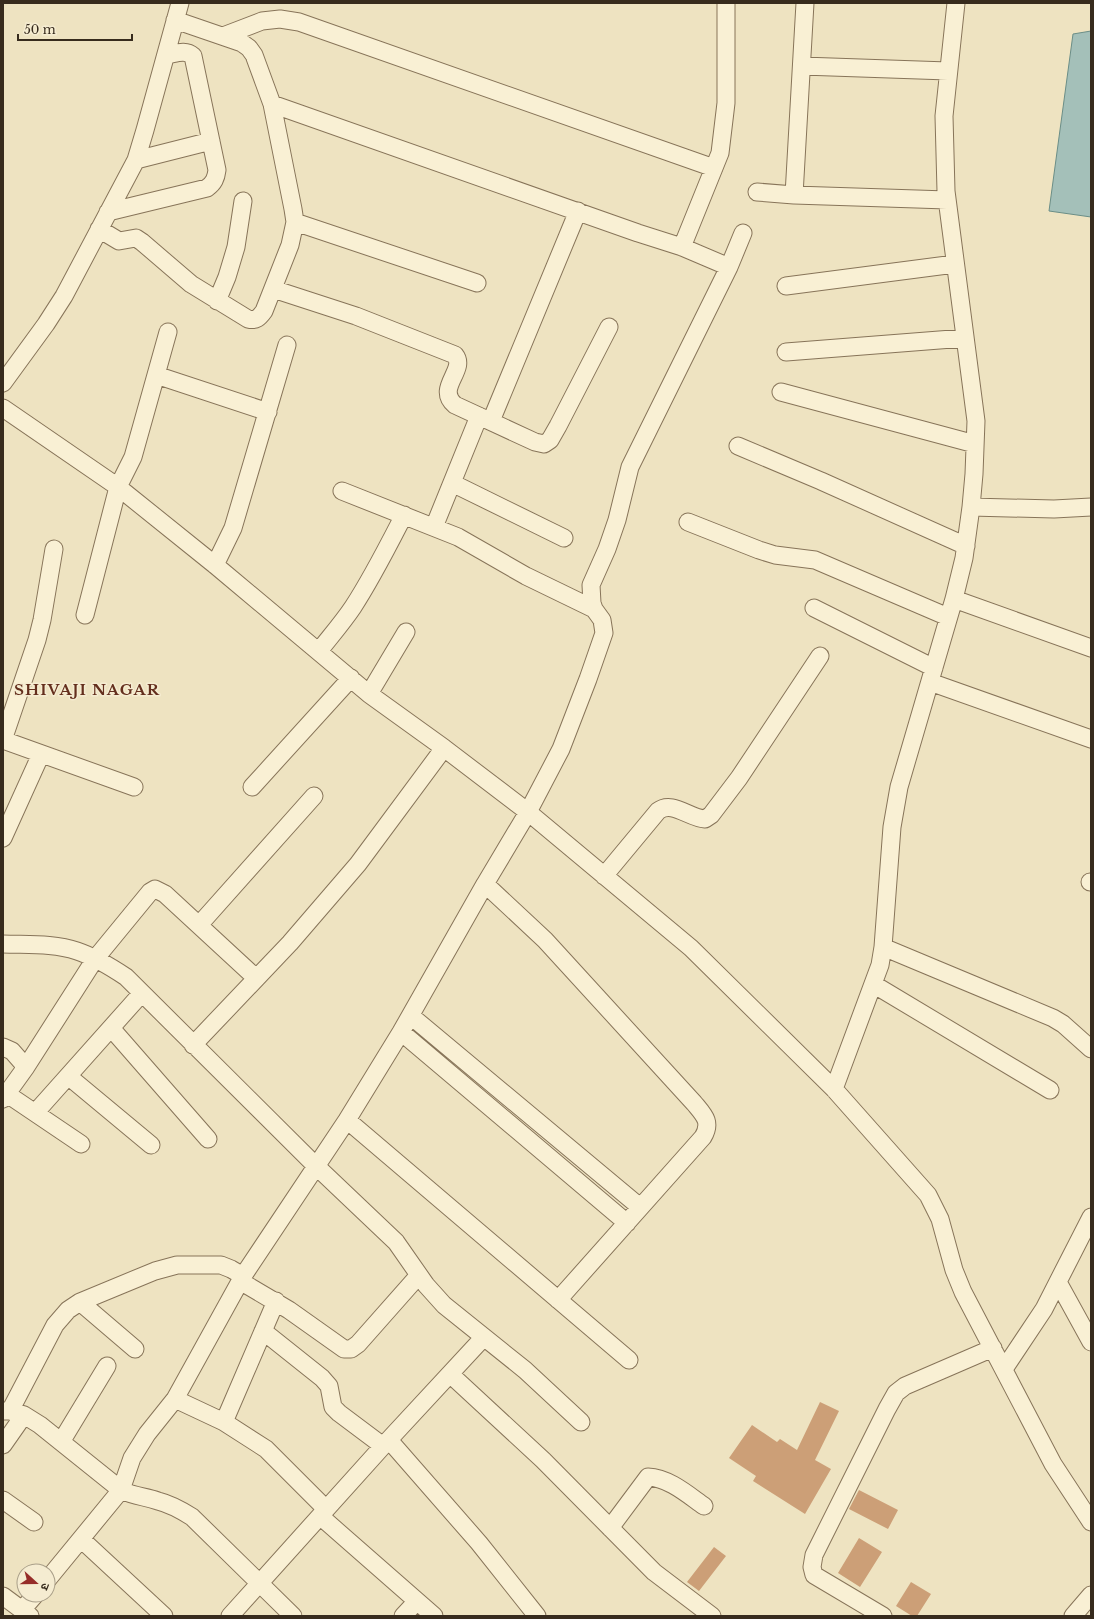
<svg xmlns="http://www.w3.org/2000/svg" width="1094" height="1619" viewBox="0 0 1094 1619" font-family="'Libre Baskerville','Noto Sans Devanagari',serif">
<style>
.water{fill:#a4c0b9;stroke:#6b8e87}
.building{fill:#cc9f77}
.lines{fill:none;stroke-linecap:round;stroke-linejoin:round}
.minor-casing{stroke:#877459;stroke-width:19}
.minor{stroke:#f9f0d4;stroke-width:17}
.labels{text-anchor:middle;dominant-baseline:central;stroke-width:3;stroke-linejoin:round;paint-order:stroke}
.district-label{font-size:15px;font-weight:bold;letter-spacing:1px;fill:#642f1d;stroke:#f5ecd1}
</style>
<rect width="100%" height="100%" fill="#eee3c1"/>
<path class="water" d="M1091,31v186l-42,-6 24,-177z"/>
<path class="building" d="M820,1402l19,9 -24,49 16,9 -26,45 -52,-33 3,-5 -27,-18 23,-33 25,17 3,-3 17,11z
M859,1490l39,20 -10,19 -39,-20z
M859,1538l23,14 -22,35 -22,-14z
M714,1547l12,9 -27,35 -12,-9z
M911,1582l20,12 -14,22h-5l-16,-10z"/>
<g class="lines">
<defs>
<path id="minor" d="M223,36l39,-15 18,-2 19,3 415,146
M802,66l146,5
M272,104l366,129 44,14 47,20
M136,160l75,-19
M757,192l37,3 153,5
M794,195l11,-192
M108,212l99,-24c7,-5 9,-10 10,-18l-24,-114c-8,-7 -18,-2 -27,-1
M295,222l182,61
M99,229l20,12 17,-3 6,4 49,42 57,35c8,2 11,-1 16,-8l26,-66 5,-23 -2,-13 -21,-105 -18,-49 -5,-7 -7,-5 -67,-23
M682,247l38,-94 6,-50v-100
M786,286l169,-22
M273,289l83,27 99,39c12,15 -20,33 0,50l80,37 9,2 6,-4 8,-14 51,-99
M217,301l10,-24 9,-30 7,-46
M786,352l179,-14
M156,375l112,37
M3,383l43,-59 18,-28 72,-136 9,-30 35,-127
M781,392l194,52
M3,408l115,79 97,78 154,129 75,54 84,64 163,136 143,141 94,106 12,24 14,51 9,22 90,172 38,58
M491,421l87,-210
M738,446l83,35 145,65
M452,483l112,55
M342,491l116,46 68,39 68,33
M971,507l83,2 37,-2
M688,522l71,28 16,5 40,5 133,57
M434,527l45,-111
M215,565l18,-37 54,-183
M954,599l137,49
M814,608l120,60
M85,615l33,-128 15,-30 35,-125
M319,651c11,-14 24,-29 34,-44 19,-29 35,-61 51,-92
M930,682l161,57
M369,694l37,-62
M3,740l34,-100 5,-20 12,-71
M3,740l131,47
M252,787l99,-109
M3,838l38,-84
M604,876l54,-65c14,-11 31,7 47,8l6,-4 28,-37 81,-122
M1090,882h1
M485,884l60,56 149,163c10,12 18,19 9,34l-145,163
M199,925l115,-129
M3,944c24,1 51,-1 74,7 18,6 34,16 49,26l190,189 80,76 30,43 18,20 81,65 56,52
M883,947l170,71 10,6 28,25
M873,984l177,106
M411,1016l229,191
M111,1028l97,111
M401,1032l226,191
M193,1045l97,-102 68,-79 86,-116
M3,1047l9,4 14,16 -23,32
M26,1067l69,-108 55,-67 5,-3 10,5 91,84
M68,1076l83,69
M834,1089l46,-124 3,-18 9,-120 7,-40 55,-188 10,-41 7,-51 3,-33 2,-53 -30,-230 -2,-75 12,-113
M7,1094l74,50
M35,1113l107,-120
M347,1120l282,240
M240,1281l49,29 55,39h7l7,-5 61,-69
M1058,1282l33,60
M80,1302l55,47
M263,1331l59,47 7,8 4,21 6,6 44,33
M1004,1369l40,-60 47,-92
M450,1374l93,86 111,112 58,44
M175,1399l49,23 42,27 60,60
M3,1411h7l14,4 16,10 81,65c15,7 23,6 37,11 12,3 23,9 34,16l101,99
M10,1411l45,-86 13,-15 12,-8 75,-31 22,-6h44l10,4 12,7
M224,1422l52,-121
M389,1440l90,103 58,73
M61,1442l46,-76
M3,1445l21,-30
M3,1500l31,22
M320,1516l114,100
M610,1528l38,-51c21,1 39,17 56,29
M81,1539l83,77
M48,1579l73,-89 11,-32 15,-24 28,-35 68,-123 104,-156 54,-88 84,-148 43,-72 33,-63 27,-70 16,-46 -2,-13 -8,-11 -2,-6 -1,-18 16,-36 10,-29 13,-53 99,-200 14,-34
M3,1596l27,20
M22,1610l13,-15
M230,1616l153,-170 101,-109
M403,1616l14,-15
M883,1616l-69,-41 -2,-8 2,-12 73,-146 9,-16 9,-7 88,-38
M1073,1616l18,-21"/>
</defs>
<use href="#minor" class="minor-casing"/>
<use href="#minor" class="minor"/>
</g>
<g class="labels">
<g class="district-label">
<text x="87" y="689">SHIVAJI NAGAR</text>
</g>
</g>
<rect width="1094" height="1619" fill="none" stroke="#372b1d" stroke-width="8"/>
<g transform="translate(36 1583) rotate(111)"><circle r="19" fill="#f5ecd1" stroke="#a99f89"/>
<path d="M0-3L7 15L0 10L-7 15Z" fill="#962d29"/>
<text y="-6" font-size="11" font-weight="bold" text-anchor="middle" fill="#372b1d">उ</text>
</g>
<path d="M18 34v6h114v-6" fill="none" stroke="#372b1d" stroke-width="2"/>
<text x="24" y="34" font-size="12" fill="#372b1d" stroke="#f5ecd1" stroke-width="3" paint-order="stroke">50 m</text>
</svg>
